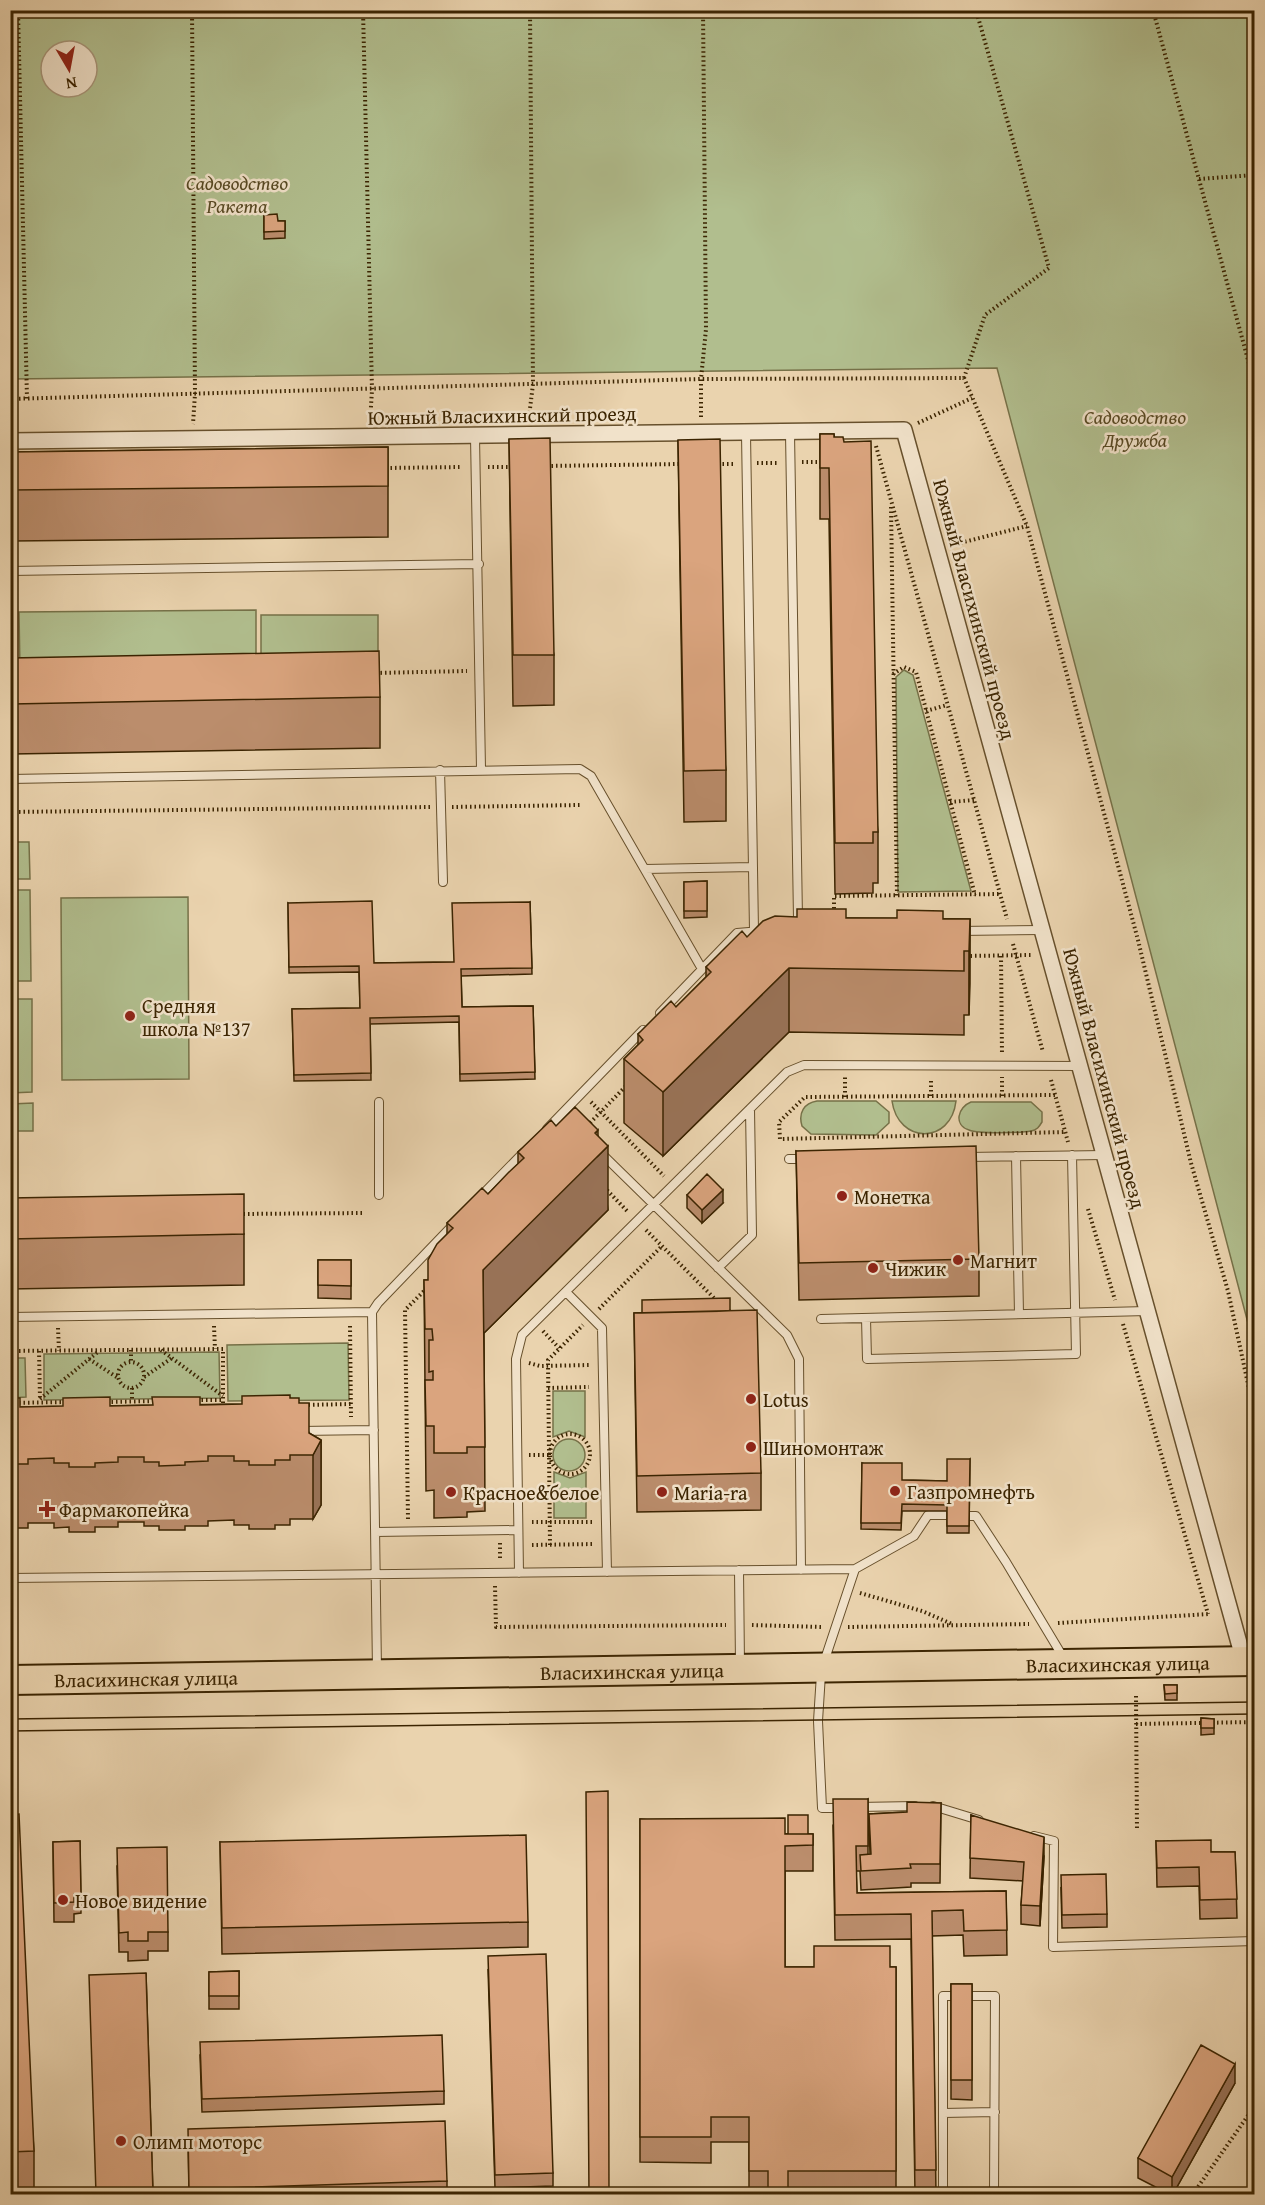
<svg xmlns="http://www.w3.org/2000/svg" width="1265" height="2205" viewBox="0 0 1265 2205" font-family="'Gentium Book Plus',serif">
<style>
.green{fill:#b1be8e;stroke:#767148;stroke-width:1.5;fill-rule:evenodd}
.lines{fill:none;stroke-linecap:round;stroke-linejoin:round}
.lane-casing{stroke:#67502c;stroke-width:10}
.street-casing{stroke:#67502c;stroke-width:18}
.highway-casing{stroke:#3b2401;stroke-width:32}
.path{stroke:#3b2401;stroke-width:4;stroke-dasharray:1.5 3;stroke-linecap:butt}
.lane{stroke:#f1e2ca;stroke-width:8}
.street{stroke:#f1e2ca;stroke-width:15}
.highway{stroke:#ead3ae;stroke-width:28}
.tram{stroke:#3b2401;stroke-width:1.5}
.wall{fill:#bb8d6c;stroke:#3b2401;stroke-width:1.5}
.shaded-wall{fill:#997358;stroke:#3b2401;stroke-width:1.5}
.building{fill:#daa47e;stroke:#3b2401;stroke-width:1.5}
.poi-dot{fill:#8f2418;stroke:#f1e2ca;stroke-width:2}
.labels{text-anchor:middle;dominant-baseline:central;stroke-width:5;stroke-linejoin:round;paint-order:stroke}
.park-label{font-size:20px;font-style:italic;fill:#584a24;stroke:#f1e2ca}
.street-label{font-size:20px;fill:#3b2401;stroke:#f1e2ca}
.poi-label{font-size:20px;fill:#3b2401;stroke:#f1e2ca;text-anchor:start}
</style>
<rect width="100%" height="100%" fill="#ead3ae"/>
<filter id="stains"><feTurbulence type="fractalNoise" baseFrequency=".00333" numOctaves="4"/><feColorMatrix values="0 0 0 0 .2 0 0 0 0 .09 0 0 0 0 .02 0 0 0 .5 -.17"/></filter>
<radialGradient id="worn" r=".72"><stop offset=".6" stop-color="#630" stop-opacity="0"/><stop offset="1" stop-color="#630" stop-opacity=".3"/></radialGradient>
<path class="green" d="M10,11h1244v1335l-257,-978 -986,11zM51,51h36v36h-36z
M256,610v59l-236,2 -1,-59z
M261,615h117v50l-117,1z
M904,670l9,5 58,216 -73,1 -2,-215z
M10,842h19l1,37h-19z
M10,890h20l1,91h-20z
M188,897l1,182 -127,1 -1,-182z
M11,999h21v93l-21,1z
M817,1101h59l13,11v11l-13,12 -65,-1 -9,-8c-4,-13 2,-23 15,-25z
M892,1101h64c-5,44 -58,43 -64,0z
M971,1102h60l11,10v10c-3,5 -5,8 -11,9 -11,2 -52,3 -62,-1 -16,-5 -11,-23 2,-28z
M33,1103v28h-22v-27z
M348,1343l1,57 -121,1 -1,-56z
M219,1352l1,46 -176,2v-46z
M11,1358h14l1,39 -15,1z
M553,1391h32v46l-16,-6 -16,6z
M553 1455a16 16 0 1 1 32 0a16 16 0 1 1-32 0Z
M554,1472l16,6 16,-6v46h-32z"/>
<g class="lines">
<defs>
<path id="lane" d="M790,433l8,485
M746,434l8,497
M475,437l6,332
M10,571l469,-7
M440,770l3,112
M10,779l570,-10 11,7 111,193
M645,869l108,-2
M959,931l83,-1
M660,1013l77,-80 24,-2
M547,1129l96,-99
M602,1154l185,181 12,24 2,211
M1016,1156l3,158
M967,1157l137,-2
M789,1159h16
M379,1195v-93
M480,1197l44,-45
M718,1268l34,-33 -2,-126
M566,1292l36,36 5,244
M10,1317l362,-5
M866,1318l1,41 209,-5 -4,-199
M821,1319l326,-8
M300,1431l74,-1
M970,1516h6l30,46 57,95
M375,1532l143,-2
M739,1570l1,95
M519,1573l-3,-214 6,-24 265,-263 17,-7 276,1
M10,1578l845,-9
M824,1662l31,-93 59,-33 14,-21h19
M377,1670l-5,-358 6,-9 75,-78
M821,1674l-3,47 4,87h18
M933,1806l46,14
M858,1807l57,-1
M1034,1836l20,5 -1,106 201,-6
M943,2113l52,-1
M943,2194v-198h52l-1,198"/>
<path id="street" d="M10,441l894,-11 340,1231"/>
<g id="highway">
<path id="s1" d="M10,1680l1244,-19"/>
</g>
</defs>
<use href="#lane" class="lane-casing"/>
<use href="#street" class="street-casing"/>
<use href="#highway" class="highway-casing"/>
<path class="path" d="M18,10l9,389
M192,10l3,384 -2,30
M363,10l9,380 -2,32
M1153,10l101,372
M1199,179l55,-4
M964,378l21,-63 64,-47 -73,-258
M10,399l691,-20 263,-1 63,148 111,414 53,223 37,128 26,121
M529,417l4,-33 -3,-374
M701,417v-38l5,-50 -3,-319
M918,423l54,-25
M876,446l131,473
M802,462h23
M757,463h20
M718,464h17
M547,466l134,-2
M488,467h25
M386,468l76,-1
M891,507l6,389
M952,545l75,-19
M376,673l91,-2
M893,674l11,-7 12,5 59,223
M926,711l21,-6
M950,802l24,-2
M452,807l128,-2
M10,812l420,-5
M832,911h2v-15l166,-2
M1013,944l30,108
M966,956l65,-1
M1001,956l1,99
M1051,1080l17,62
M1055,1095l-250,2 -26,25 1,17 285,-7
M931,1096v-17
M1002,1096v-19
M845,1097v-21
M591,1102l73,74
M587,1126l39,-40
M604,1187l24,25
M1088,1209l27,91
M239,1214l124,-1
M646,1230l71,71
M599,1309l63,-63
M1123,1324l85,290
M214,1326l1,23
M350,1326l1,91
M58,1328l1,23
M543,1331l16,17
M131,1350v13
M161,1350l62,46
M10,1351l213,-2v60
M39,1351l1,48
M89,1359l29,19
M118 1375a13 13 0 1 1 26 0a13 13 0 1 1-26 0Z
M529,1363l11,3 50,-1
M144,1377l28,-19
M132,1388v13
M548,1388l41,-1
M40,1399l59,-48
M197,1400h26
M107,1402l50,-1
M10,1403l57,-1
M304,1405l47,-1
M550 1454a20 20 0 1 1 40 0a20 20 0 1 1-40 0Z
M529,1455h20
M408,1519l-3,-209 21,-21
M532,1522h61
M500,1543v16
M532,1545l62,-1
M550,1545l-2,-185 35,-35
M495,1586l1,41 230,-2
M860,1593l62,18 30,13
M1058,1623l151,-9
M752,1625l70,2
M848,1627l181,-3
M1136,1696l1,135
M1136,1724l118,-2
M1193,2194l61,-87"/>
<use href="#lane" class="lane"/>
<use href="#street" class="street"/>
<use href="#highway" class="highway"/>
<path class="tram" d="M10,1719l1244,-17
M10,1731l1244,-17"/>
</g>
<path class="wall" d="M264,215l14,6h7v17l-21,1z
M820,434h14l44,398v51h-5v10l-38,1 -6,-375h-9z
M509,439l45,216v50l-41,1z
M678,440l48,330v51l-42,1z
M388,447v90l-376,4 -1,-89z
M11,658l369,39v51l-368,6z
M707,881v36l-23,1v-36z
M530,902l2,72 -71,2 1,31 71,-1 2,73 -75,2 -1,-59 -89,2 1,56 -77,1 -2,-72 68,-1 -1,-36 -70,1 -1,-70 86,60 80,-1z
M846,918l124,1 -1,96h-5v20l-175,-3 -126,124 -39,-33v-64l14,-14v-11l38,-27 30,-30v-10l41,-30z
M556,1126l42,10 10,74 -124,123 1,178 -18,1v5l-33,1v-28l-8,1 -2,-211h4l19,-46v-11l41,-29 30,-30v-12z
M796,1151l183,108v37l-180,4z
M687,1195l36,8 -21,20 -15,-15z
M10,1198l234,36v51l-234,4z
M318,1260h33v39l-33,-1z
M730,1311l31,162v37l-124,2 -3,-199z
M10,1398l10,9 222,-3 48,-6 9,5 10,30 12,7v65l-8,14h-23v6h-15v4h-26v-4h-15v-5l-26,1v5h-23v4h-26v-4h-15v-4h-26v5h-23v5h-26v-5l-15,1v-5h-26v5h-18z
M970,1459l-1,74h-22v-22h-45l-1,19 -40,-1 1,-66 40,17 45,1z
M1164,1685h13v15h-12z
M1201,1718l13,1v15l-13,1z
M868,1799v56h2l-1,-41 38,-2 34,-9 -1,80h-29v4l-50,3 -1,-19h-4l1,22 149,-2 1,64 -43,1 -1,-21 -31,1 4,258h-21l-4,-255 -76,1 -2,-115z
M10,1815l24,336v37l-24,1z
M971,1815l73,41 -4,70 -19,-2v-19l2,-24 -53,-3z
M640,1819l145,15h28v37h-28v96h111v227h-147v-52h-38v21l-71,-1z
M80,1841l1,72 -7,1v8h-20l-1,-80z
M1156,1841l55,11h24l2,66 -37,1 -1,-33 -42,1z
M220,1842l308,80v25l-306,7z
M117,1867l51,65v19h-20v9l-20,1v-9h-9z
M1061,1888l46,26v13l-45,1z
M488,1969l65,204v13l-58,2z
M239,1971v38h-30v-37z
M146,1973l7,221h-57z
M951,1984h21v116l-21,-1z
M200,2055l244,36v13l-242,8z
M1235,2083l-62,111h-4l-31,-16v-20z
M188,2142l259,39v13h-258z"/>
<path class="shaded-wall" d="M970,919v65l-1,31v-64z
M789,968v64l-126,124v-64z
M598,1130v26l10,-10v64l-125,124v-64z
M723,1190v13l-21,20v-13z
M321,1440v65l-8,14v-64z
M1044,1837v19l-4,70v-20z
M1235,2064v19l-62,111h-1v-17z"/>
<path class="building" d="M277,214l1,7h7v10l-21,1v-17z
M820,434h14v3h9l1,5 27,-1 7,391h-5v11h-38l-6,-375h-9z
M550,438l4,217h-41l-4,-216z
M720,439l6,331 -42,1 -6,-331z
M388,447v39l-376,4 -1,-38z
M379,651l1,46 -368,7 -1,-46z
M707,881v30h-23v-29z
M372,901l2,62 80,-1 -2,-59 78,-1 2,66 -71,1 1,38 71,-1 2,66 -75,2 -1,-58 -89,2 1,55 -77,2 -2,-66 68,-1 -1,-42 -70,1 -1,-64z
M797,909h49v9h51v-8l46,1v8h27l-1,32h-5v20l-175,-3 -126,124 -39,-33 19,-19 -5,-6 33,-33 5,6 35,-35 -5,-5 36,-36 5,6 16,-16 12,-5 22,1z
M575,1107l23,23 -3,3 13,13 -125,124 2,177h-18v6h-33v-27h-8l-1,-46h8v-9l-4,1v-32h4l-1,-11h-7l-1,-49h4v-20l9,-16 16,-16 -6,-5 35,-35 6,6 20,-21 16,-15 -6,-6 33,-32 5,6z
M976,1146l3,113 -180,4 -3,-112z
M707,1174l16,16 -21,20 -15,-15z
M244,1194v40l-234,5v-41z
M318,1260h33v26l-33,-1z
M730,1298v13l-88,2v-13z
M757,1310l4,163 -124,3 -3,-163z
M290,1395v3h9v5h10v30l12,7 -8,15h-23v5h-15v5h-26v-4h-15v-5h-26v5l-23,1v3l-26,1v-4h-15v-5h-26v5l-23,1v4h-26v-4h-15v-5l-26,1v5h-18v-66h10v9l43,-1v-8l47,-1v9l43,-1 -1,-8h48v8l42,-1v-8z
M947,1459h23l-1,67h-22v-21l-45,-1 -1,19h-40l1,-60h40v17l45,1z
M1164,1685h13v8l-12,1z
M1201,1718l13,1v9h-13z
M608,1791l1,403h-20l-3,-402z
M833,1799h35v47h-12l1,47 149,-2 1,39 -43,1 -1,-21 -31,1 4,259h-21l-4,-256 -76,1z
M907,1802l34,1 -1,61h-30l1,4 -50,3 -1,-16 11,-1 -2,-40 38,-2z
M19,1814l15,337 -24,1v-337z
M788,1815h20v19h-20z
M971,1815l73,22 -4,69 -19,-1 3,-43 -54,-4z
M785,1818v16h28v11l-28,1v121h29v-21h76v21h6v204h-108v19h-20v-19h-19v-54h-38v20h-71v-318z
M526,1835l2,87 -306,6 -2,-86z
M1211,1840v12h24l2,47 -37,1 -1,-33 -42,1 -1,-27z
M80,1841l1,53h-7v8l-20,1 -1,-61z
M167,1847l1,85h-20v9h-20v-9l-9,1 -2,-85z
M1106,1874l1,40 -45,1 -1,-40z
M546,1954l7,219 -58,2 -7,-219z
M239,1971v25h-30v-24z
M146,1973l7,220 -57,1 -7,-219z
M951,1984h21v96h-21z
M442,2035l2,56 -242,8 -2,-57z
M1201,2045l34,19 -63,113 -34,-19z
M445,2121l2,60 -258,8 -1,-60z"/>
<g class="poi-dot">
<circle cx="130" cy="1016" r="6"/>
<circle cx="842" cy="1196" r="6"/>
<circle cx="958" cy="1260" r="6"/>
<circle cx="873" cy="1268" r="6"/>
<circle cx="751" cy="1399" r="6"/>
<circle cx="751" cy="1447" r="6"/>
<circle cx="895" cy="1491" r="6"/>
<circle cx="451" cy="1492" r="6"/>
<circle cx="662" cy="1492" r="6"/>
<path d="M44 1500h6v6h6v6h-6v6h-6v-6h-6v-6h6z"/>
<circle cx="63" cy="1900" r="6"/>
<circle cx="121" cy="2141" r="6"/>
</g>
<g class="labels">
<g class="park-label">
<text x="237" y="182">Садоводство<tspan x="237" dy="23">Ракета</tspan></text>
<text x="1135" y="416">Садоводство<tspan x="1135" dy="23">Дружба</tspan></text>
</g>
<g class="street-label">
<text transform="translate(502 415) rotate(-1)">Южный Власихинский проезд</text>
<text transform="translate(975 609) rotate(75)">Южный Власихинский проезд</text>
<text transform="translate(1105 1078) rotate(75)">Южный Власихинский проезд</text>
<text stroke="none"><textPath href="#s1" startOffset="1108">Власихинская улица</textPath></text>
<text stroke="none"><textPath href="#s1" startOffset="622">Власихинская улица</textPath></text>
<text stroke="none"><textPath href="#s1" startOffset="136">Власихинская улица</textPath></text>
</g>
<g class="poi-label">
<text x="142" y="1005">Средняя<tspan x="142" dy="23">школа №137</tspan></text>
<text x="854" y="1196">Монетка</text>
<text x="970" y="1260">Магнит</text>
<text x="885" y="1268">Чижик</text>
<text x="763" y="1399">Lotus</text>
<text x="763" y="1447">Шиномонтаж</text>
<text x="907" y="1491">Газпромнефть</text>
<text x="463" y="1492">Красное&amp;белое</text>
<text x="674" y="1492">Maria-ra</text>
<text x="59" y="1509">Фармакопейка</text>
<text x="75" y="1900">Новое видение</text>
<text x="133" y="2141">Олимп моторс</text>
</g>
</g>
<rect width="1265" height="2205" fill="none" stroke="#ead3ae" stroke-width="36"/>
<rect x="12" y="12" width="1241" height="2181" fill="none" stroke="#3b2401" stroke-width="3"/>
<rect x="18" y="18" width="1229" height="2169" fill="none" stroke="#3b2401" stroke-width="1.5"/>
<g transform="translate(69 69) rotate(170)"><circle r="28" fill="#f1e2ca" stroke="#a8967a" stroke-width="1.5"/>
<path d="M0-4.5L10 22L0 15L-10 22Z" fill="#8f2418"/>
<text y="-9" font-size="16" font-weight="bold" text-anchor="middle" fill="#3b2401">N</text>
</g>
<rect width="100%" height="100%" filter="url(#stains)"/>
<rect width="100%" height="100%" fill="url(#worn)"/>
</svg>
